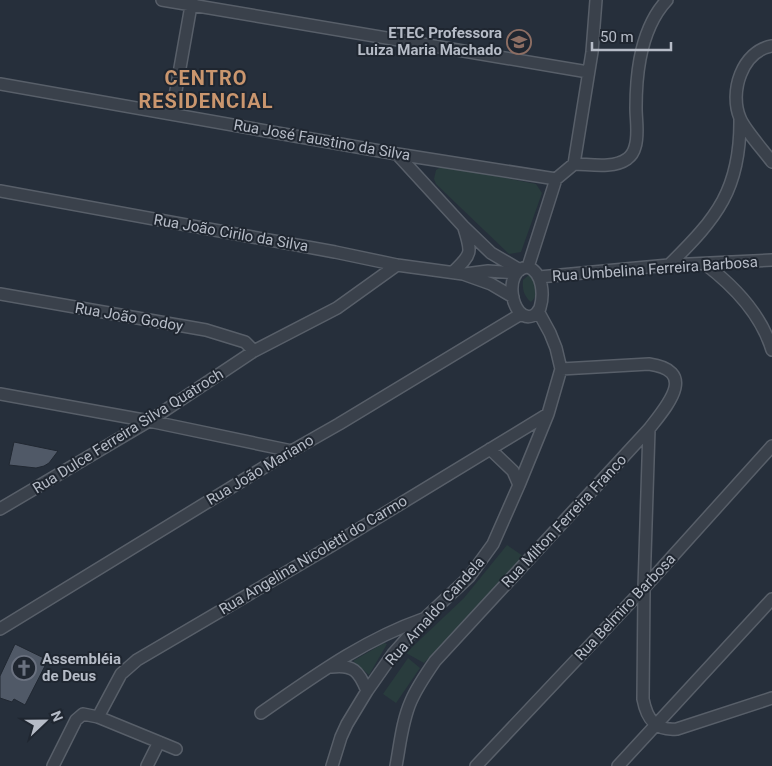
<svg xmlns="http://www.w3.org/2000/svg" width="772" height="766" viewBox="0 0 772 766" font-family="Roboto,sans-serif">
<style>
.green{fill:#293c3d}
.building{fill:#505967;stroke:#212832}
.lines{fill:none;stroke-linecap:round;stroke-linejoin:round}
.minor-casing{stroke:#585f69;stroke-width:14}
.minor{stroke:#3a414b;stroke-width:11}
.labels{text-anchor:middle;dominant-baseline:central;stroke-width:4;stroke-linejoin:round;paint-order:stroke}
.poi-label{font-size:15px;font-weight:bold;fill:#b6bcc7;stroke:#1f2630;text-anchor:end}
.street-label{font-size:15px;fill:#b6bcc7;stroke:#1f2630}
.district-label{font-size:20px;font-weight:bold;letter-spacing:1px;fill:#ca966e;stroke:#1f2630}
</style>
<rect width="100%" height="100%" fill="#262f3b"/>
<path class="green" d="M441,167h9l86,17 6,9 -21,59 -12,2 -73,-70 -2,-5 2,-9z
M530,274c5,9 10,20 1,28 -7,-6 -9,-13 -8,-22z
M507,545l16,11 -99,107 -18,-10 58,-55z
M384,643l3,1 -18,31 -16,-14z
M408,658l12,10 -24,35 -13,-9z"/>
<path class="building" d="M14,442l44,9 -9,12 -5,3 -8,2 -27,-3z
M15,644l33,16 -23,45 -11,-6 -2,3 -12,-4v-22z"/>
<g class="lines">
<defs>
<path id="minor" d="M162,0l426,72
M772,46c-30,5 -43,46 -32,72 4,11 24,33 32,44
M0,84l397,70 159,25
M172,113l20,-113
M397,154l66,72 28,27 29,17
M574,164c15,0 39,5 53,-5 4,-3 7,-8 8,-12 4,-12 1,-27 1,-39 0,-16 1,-33 4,-49 4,-21 12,-43 27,-59
M0,191l335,61 62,13 66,9 28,10 22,13
M705,264c29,22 56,50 67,86
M669,265c48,-47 72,-76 71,-147
M528,267l28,-88 18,-15 18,-112 4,-52
M528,267c15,6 16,28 12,41 -2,4 -4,7 -8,8 -20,7 -31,-47 -4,-49z
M453,272c19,-18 19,-19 11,-44
M465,274l23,-3 28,2
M539,277l130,-12 103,-5
M0,294l206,36 39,12 9,9
M0,394l149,27 143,30
M649,429l-5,159 -1,111c4,21 13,32 34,30l95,-31
M490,449l23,22 6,14
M0,509l149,-88 105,-70 83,-43 60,-43
M0,629l281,-172 58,-33 182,-110
M331,667c22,-3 28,4 36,24
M261,713c52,-36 102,-73 162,-94
M98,717l23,-43 16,-14 194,-114 217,-132
M53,766l23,-46 7,-6 15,3 78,32
M147,766l12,-24
M332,766l9,-29 6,-13 20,-33 26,-37 32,-36 44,-41 24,-33 26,-59 29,-71 13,-45 -5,-21 -6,-15 -12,-22
M396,766c4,-21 6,-45 15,-65 6,-14 15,-27 24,-40l214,-232c17,-22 50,-58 0,-65l-88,5
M476,766l168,-178 128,-142
M618,766l154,-167"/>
</defs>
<use href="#minor" class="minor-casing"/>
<use href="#minor" class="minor"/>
</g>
<defs>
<symbol id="university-ring" viewBox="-11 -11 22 22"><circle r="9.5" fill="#1f2630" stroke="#8d6e63" stroke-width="1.5"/><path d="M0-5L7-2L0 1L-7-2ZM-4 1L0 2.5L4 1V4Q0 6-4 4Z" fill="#8d6e63"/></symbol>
<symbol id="church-ring" viewBox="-11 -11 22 22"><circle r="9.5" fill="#1f2630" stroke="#6b7280" stroke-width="1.5"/><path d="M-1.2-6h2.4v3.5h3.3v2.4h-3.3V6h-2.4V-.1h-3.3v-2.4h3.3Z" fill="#6b7280"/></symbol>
</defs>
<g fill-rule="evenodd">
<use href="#university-ring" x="505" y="28" width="28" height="28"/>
<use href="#church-ring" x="10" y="654" width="28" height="28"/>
</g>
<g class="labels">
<g class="poi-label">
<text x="502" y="33">ETEC Professora<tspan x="502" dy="17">Luiza Maria Machado</tspan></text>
<text x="42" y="659" text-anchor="start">Assembléia<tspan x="42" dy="17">de Deus</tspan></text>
</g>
<g class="street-label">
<text transform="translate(322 140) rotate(10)">Rua José Faustino da Silva</text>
<text transform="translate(231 233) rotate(10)">Rua João Cirilo da Silva</text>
<text transform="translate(655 269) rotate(-4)">Rua Umbelina Ferreira Barbosa</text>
<text transform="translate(129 317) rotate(10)">Rua João Godoy</text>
<text transform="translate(128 431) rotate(-32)">Rua Dulce Ferreira Silva Quatroch</text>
<text transform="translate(260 470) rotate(-31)">Rua João Mariano</text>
<text transform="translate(564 521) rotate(-47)">Rua Milton Ferreira Franco</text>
<text transform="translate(313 555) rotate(-31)">Rua Angelina Nicoletti do Carmo</text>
<text transform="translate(625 607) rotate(-47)">Rua Belmiro Barbosa</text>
<text transform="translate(435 611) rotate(-48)">Rua Arnaldo Candela</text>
</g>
<g class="district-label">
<text x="206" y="78">CENTRO<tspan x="206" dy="23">RESIDENCIAL</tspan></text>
</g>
</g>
<g transform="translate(45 721) rotate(68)" stroke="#1f2630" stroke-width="4" paint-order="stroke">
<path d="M0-4L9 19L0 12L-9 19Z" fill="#b6bcc7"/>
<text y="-8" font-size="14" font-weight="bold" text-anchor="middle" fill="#b6bcc7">N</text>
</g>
<path d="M592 42v8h79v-8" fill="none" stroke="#b6bcc7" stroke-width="2.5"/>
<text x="600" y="42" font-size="15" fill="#b6bcc7" stroke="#1f2630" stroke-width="4" paint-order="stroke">50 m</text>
</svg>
